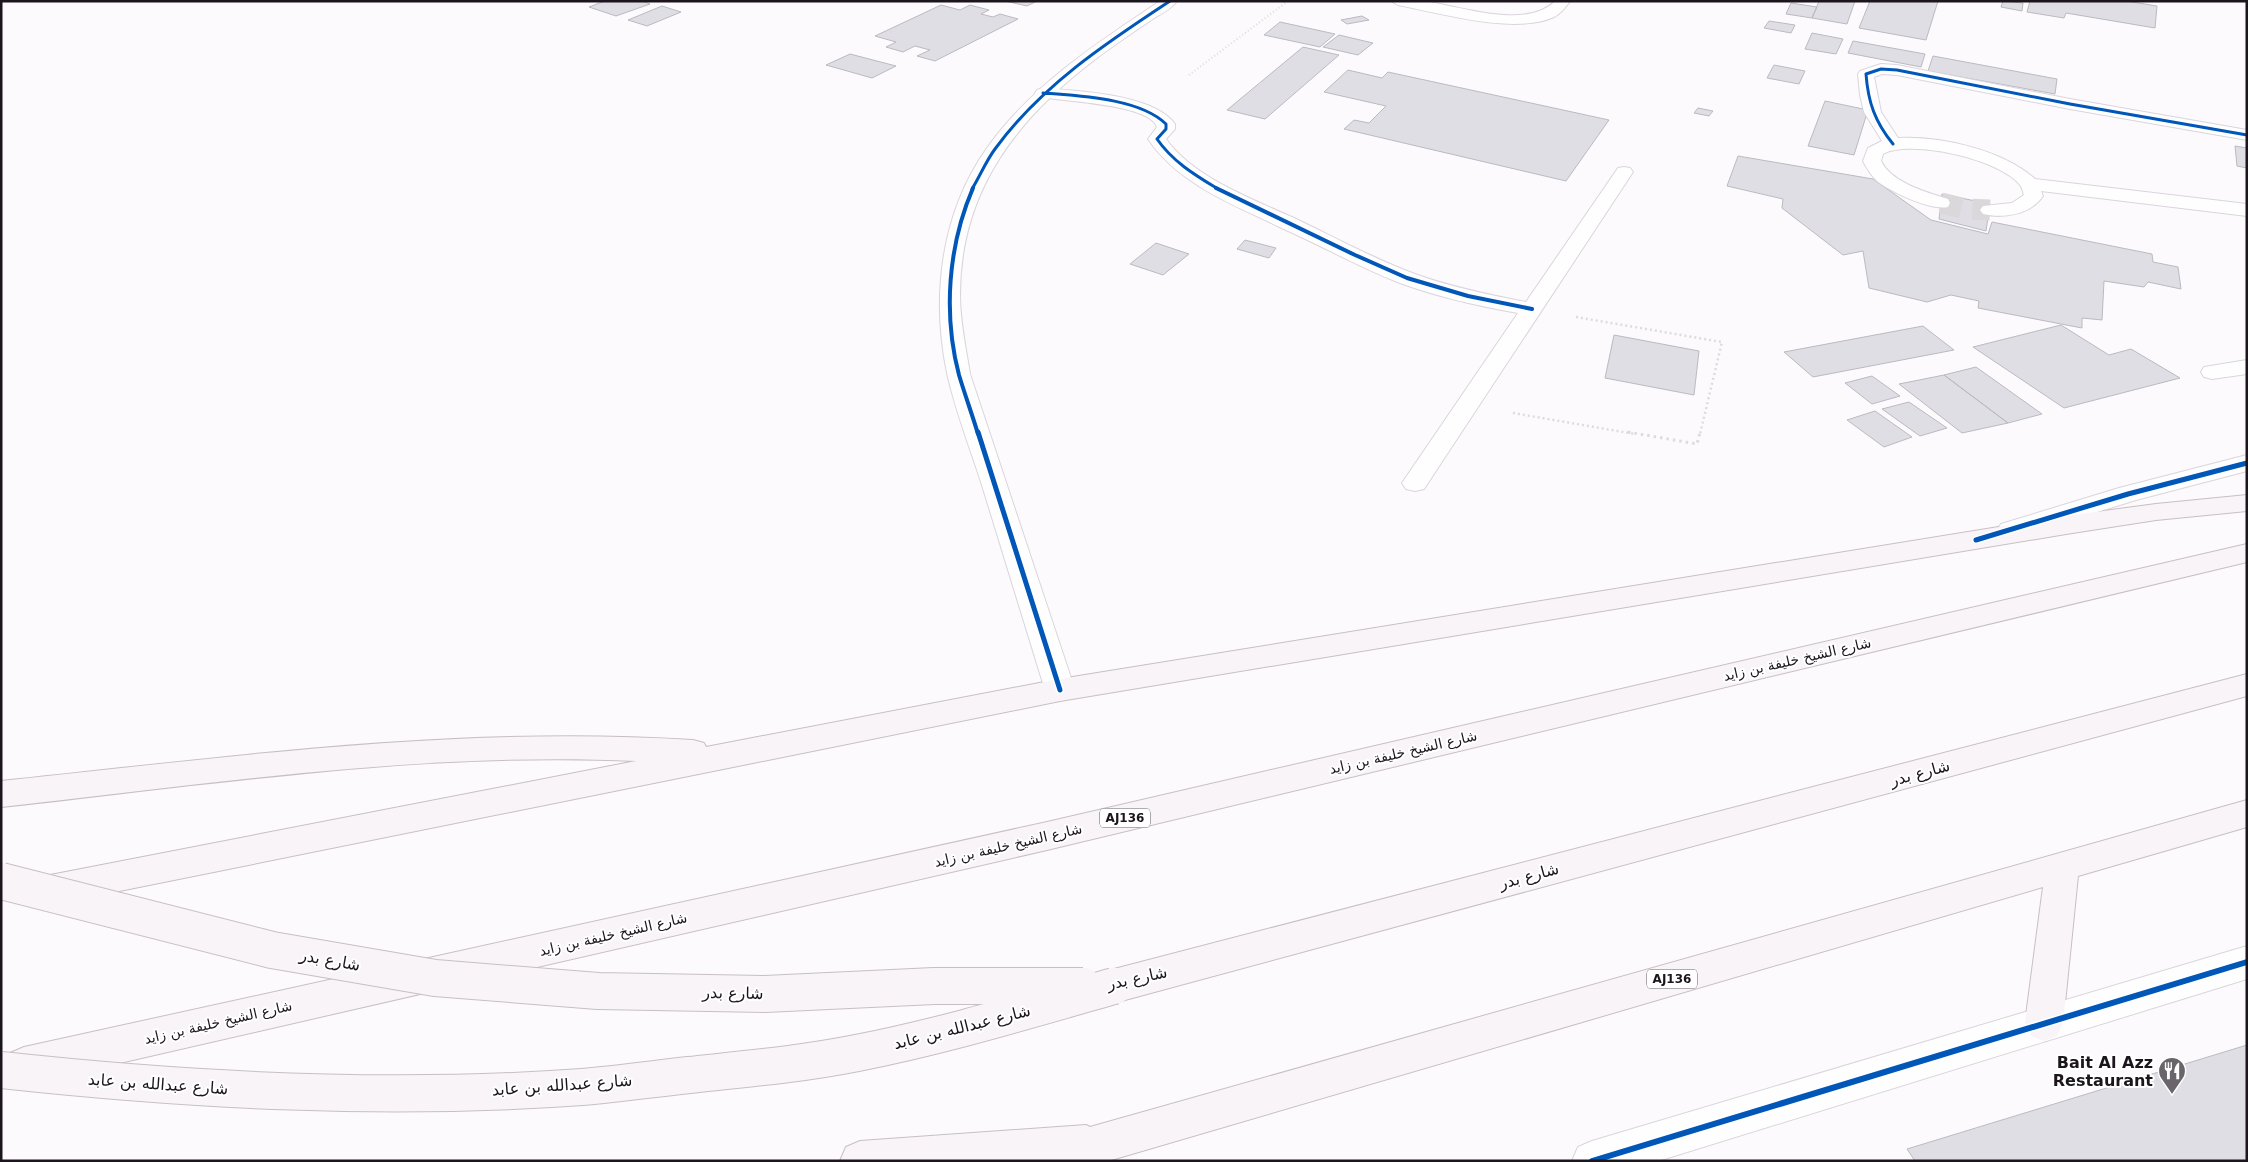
<svg xmlns="http://www.w3.org/2000/svg" width="2248" height="1162" viewBox="0 0 2248 1162" font-family="'DejaVu Sans',Cairo,sans-serif">
<style>
.building{fill:#dfdee5;stroke:#bbbac0}
.lines{fill:none;stroke-linecap:round;stroke-linejoin:round}
.minor-tunnel{stroke:#dad8db;stroke-width:21;stroke-dasharray:21 11;stroke-linecap:butt}
.minor-casing{stroke:#dad5dc;stroke-width:2}
.tertiary-casing{stroke:#dad5dc;stroke-width:2}
.primary-casing{stroke:#c8bfc4;stroke-width:2}
.path-far2{stroke:#dddbdd;stroke-width:2;stroke-dasharray:1 2.5;stroke-linecap:butt}
.path-far1{stroke:#dddbdd;stroke-width:2.5;stroke-dasharray:2 3;stroke-linecap:butt}
.path{stroke:#dddbdd;stroke-width:3;stroke-dasharray:2.5 4;stroke-linecap:butt}
.minor{fill:#fffeff;fill-rule:evenodd}
.tertiary{fill:#fffeff;fill-rule:evenodd}
.primary{fill:#f9f4f7;fill-rule:evenodd}
.primary-bridge-casing{stroke:#c8bfc4;stroke-width:38;stroke-linecap:butt}
.primary-bridge{stroke:#f9f4f7;stroke-width:36}
.cycleway-far3-casing{stroke:#fff;stroke-width:5}
.cycleway-far2-casing{stroke:#fff;stroke-width:6}
.cycleway-far1-casing{stroke:#fff;stroke-width:8}
.cycleway-casing{stroke:#fff;stroke-width:9}
.cycleway-far3{stroke:#0057b8;stroke-width:3}
.cycleway-far2{stroke:#0057b8;stroke-width:4}
.cycleway-far1{stroke:#0057b8;stroke-width:5}
.cycleway{stroke:#0057b8;stroke-width:6}
.labels{text-anchor:middle;dominant-baseline:central;stroke-width:4;stroke-linejoin:round;paint-order:stroke}
.shield{fill:#fff;stroke:#605b61;stroke-width:1}
.shield-label{font-size:12px;font-weight:bold;fill:#1c151d}
.street-label{font-size:14px;fill:#1c151d;stroke:#fff}
.near-street-label{font-size:16px;fill:#1c151d;stroke:#fff}
.near-poi-label{font-size:16px;font-weight:bold;fill:#1c151d;stroke:#fff;text-anchor:end}
</style>
<rect width="100%" height="100%" fill="#fcfafd"/>
<path class="building" d="M605,1h37l8,3 -34,12 -27,-9z
M1005,1h32l-10,5z
M1819,1h36l-8,23 -35,-6z
M1870,1h68l-12,39 -67,-12z
M2003,1l20,2 -1,8 -21,-4z
M2030,1h96l31,5 -2,22 -89,-15 -2,5 -37,-6z
M1791,3l26,4 -5,11 -26,-4z
M941,5l19,5 10,-5 19,5 -8,4 12,3 7,-3 18,5 -83,42 -18,-5 13,-6 -15,-4 -12,6 -17,-5 10,-5 -21,-6z
M662,6l19,6 -34,14 -19,-6z
M1362,16l7,4 -22,4 -6,-4z
M1769,21l26,4 -4,8 -27,-5z
M1280,22l55,12 -15,13 -56,-12z
M1812,33l31,6 -7,15 -31,-5z
M1339,35l34,8 -15,12 -35,-8z
M1853,41l72,13 -4,13 -73,-14z
M1303,47l36,8 -74,64 -38,-9z
M850,54l46,12 -24,12 -46,-13z
M1933,56l124,23 -2,15 -127,-23z
M1774,65l31,6 -6,13 -32,-6z
M1348,70l34,8 6,-6 221,48 -43,61 -222,-52 10,-9 15,3 17,-17 -62,-14z
M1825,101l43,9 -14,45 -46,-9z
M1698,108l15,3 -4,5 -15,-3z
M2235,146l12,2v20l-10,-2z
M1738,156l135,23 58,41 57,14 4,-12 160,32 1,8 25,5 3,22 -33,-7 -4,5 -40,-6 -2,39 -20,-2v10l-104,-20 1,-7 -28,-6 -24,7 -58,-14 -6,-37 -20,4 -61,-47 1,-9 -56,-13z
M1942,194l48,10 -4,27 -47,-12z
M1245,240l31,8 -7,10 -32,-9z
M1156,243l33,11 -26,21 -33,-11z
M2061,325l48,30 22,-6 49,29 -116,30 -91,-61z
M1923,326l31,24 -141,27 -29,-25z
M1614,335l85,16 -5,44 -89,-17z
M1976,367l66,47 -34,9 -64,-48z
M1944,375l64,48 -46,10 -63,-49z
M1872,376l28,20 -28,8 -27,-21z
M1909,402l38,26 -27,8 -38,-27z
M1875,411l37,26 -28,10 -37,-27z
M2247,1045v116h-332l-8,-12z"/>
<g class="lines">
<path class="minor-tunnel" d="M1941,203l25,6 24,1"/>
<defs>
<path id="minor" d="M1391,1c10,0 21,-1 31,0 36,4 104,30 133,0h15c-4,6 -10,13 -16,16 -39,18 -115,-4 -156,-12z
M1881,64l16,1 173,34 177,31v10l-177,-31 -173,-34 -15,-1 -8,3 7,35 17,26c43,-2 105,12 137,41l212,25v12l-206,-25 2,5c-12,18 -39,23 -60,18l-3,-4 3,-4 29,-3 12,-8c-1,-3 -2,-8 -4,-10 -20,-26 -110,-46 -137,-31l-2,7c11,22 45,31 67,38l2,4 -2,4c-17,4 -57,-15 -71,-26 -6,-6 -10,-12 -14,-20l5,-13 14,-7 -18,-29 -4,-17 -2,-21 2,-3z
M1043,88c34,3 111,6 132,36v5l-9,10c27,38 86,60 128,79 40,19 80,41 121,56 36,13 74,21 111,28l92,-134 6,-1 6,1 3,4 -209,317 -9,2 -9,-2 -4,-6 116,-170c-40,-7 -80,-16 -118,-30 -39,-15 -76,-36 -114,-53 -49,-24 -106,-44 -138,-91l9,-12c-8,-24 -97,-25 -120,-31l-2,-3 2,-3z
M2247,360v14l-35,5 -8,-2 -3,-5 3,-5z
M2247,455v16l-111,29 -126,39 -9,-3 -4,-6 4,-6 118,-36z"/>
<path id="tertiary" d="M1160,1h17c-6,9 -19,14 -27,20 -18,12 -36,24 -53,37 -80,60 -137,133 -137,237 0,27 6,53 10,79l105,316 -4,8 -11,3 -11,-3 -4,-8c-20,-65 -40,-130 -60,-195 -12,-40 -29,-81 -38,-122 -16,-77 -6,-160 40,-225 45,-63 110,-105 173,-147z
M2247,946v33l-589,182h-86l6,-14 14,-6z"/>
<path id="primary" d="M2247,495v16l-91,9 -90,14 -1006,167 -1015,205 -12,-4 -5,-11 5,-11 12,-4 591,-115c-212,-10 -425,23 -635,46v-26c230,-24 460,-56 692,-41l11,3 2,4 354,-68 1006,-163 90,-12z
M2247,544v18l-1200,288 -1023,235 -14,-6 -5,-13 5,-13 14,-6 1023,-225z
M2247,674v22l-1133,307 -13,-5 -5,-12 5,-12 13,-5z
M2247,800v27l-169,49 -15,147 -6,13 -13,5 -13,-5 -6,-13 18,-136 -935,274h-268l6,-14 14,-6 226,-16 4,2z"/>
</defs>
<use href="#minor" class="minor-casing"/>
<use href="#tertiary" class="tertiary-casing"/>
<use href="#primary" class="primary-casing"/>
<path class="path-far2" d="M1189,75l99,-74"/>
<path class="path-far1" d="M1576,317l146,25 -22,92
M1513,413l122,21"/>
<path class="path" d="M1628,432l69,12 3,-12"/>
<use href="#minor" class="minor"/>
<use href="#tertiary" class="tertiary"/>
<use href="#primary" class="primary"/>
<defs>
<path id="primary-bridge" d="M1,881l271,69 163,28 163,13 167,3 169,-8h149
M1,1070c193,21 387,31 581,17 36,-3 71,-8 107,-12 56,-6 113,-11 168,-22 87,-17 172,-43 257,-67"/>
</defs>
<use href="#primary-bridge" class="primary-bridge-casing"/>
<use href="#primary-bridge" class="primary-bridge"/>
<defs>
<path id="cycleway-far3" d="M1043,93c36,3 96,5 123,31v5l-9,10c16,23 38,36 61,50
M1893,144c-18,-22 -25,-42 -27,-70l15,-5 16,1 173,34 177,31
M972,189c8,-13 14,-28 23,-40 46,-63 111,-106 175,-148"/>
<path id="cycleway-far2" d="M973,188c-25,58 -30,126 -14,187 6,20 13,39 19,59
M1216,188l139,67 52,23 61,18 64,13"/>
<path id="cycleway-far1" d="M978,432l82,258
M1976,540l152,-46 119,-31"/>
<path id="cycleway" d="M1592,1161l655,-199"/>
</defs>
<use href="#cycleway-far3" class="cycleway-far3-casing"/>
<use href="#cycleway-far2" class="cycleway-far2-casing"/>
<use href="#cycleway-far1" class="cycleway-far1-casing"/>
<use href="#cycleway" class="cycleway-casing"/>
<use href="#cycleway-far3" class="cycleway-far3"/>
<use href="#cycleway-far2" class="cycleway-far2"/>
<use href="#cycleway-far1" class="cycleway-far1"/>
<use href="#cycleway" class="cycleway"/>
</g>
<defs>
<symbol id="restaurant-pin" viewBox="-11 -11 22 30"><path d="M0 17L-7.5 6A9.5 9.5 0 1 1 7.5 6Z" fill="#6a656b" stroke="#fff"/><path d="M-5-6h1v4h1v-4h1v4h1v-4h1v5L-1.5 .5V6h-2V.5L-5-1ZM5-6V6H3V1.5H1.5Q1.5-4 5-6Z" fill="#fff"/></symbol>
</defs>
<g fill-rule="evenodd">
<use href="#restaurant-pin" x="2156" y="1055" width="32" height="43"/>
</g>
<g class="labels">
<g class="shield">
<rect x="1100" y="808.5" width="50" height="19" rx="4"/>
<rect x="1647" y="969.5" width="50" height="19" rx="4"/>
</g>
<g class="shield-label">
<text x="1125" y="818">AJ136</text>
<text x="1672" y="979">AJ136</text>
</g>
<g class="street-label">
<text transform="translate(1797 659) rotate(-13)">شارع الشيخ خليفة بن زايد</text>
<text transform="translate(1403 752) rotate(-13)">شارع الشيخ خليفة بن زايد</text>
<text transform="translate(1008 845) rotate(-13)">شارع الشيخ خليفة بن زايد</text>
<text transform="translate(613 934) rotate(-13)">شارع الشيخ خليفة بن زايد</text>
<text transform="translate(218 1022) rotate(-13)">شارع الشيخ خليفة بن زايد</text>
</g>
<g class="near-street-label">
<text transform="translate(1920 773) rotate(-15)">شارع بدر</text>
<text transform="translate(1529 876) rotate(-15)">شارع بدر</text>
<text transform="translate(330 960) rotate(10)">شارع بدر</text>
<text transform="translate(1137 978) rotate(-12)">شارع بدر</text>
<text transform="translate(733 993) rotate(1)">شارع بدر</text>
<text transform="translate(962 1027) rotate(-14)">شارع عبدالله بن عابد</text>
<text transform="translate(158 1084) rotate(4)">شارع عبدالله بن عابد</text>
<text transform="translate(562 1085) rotate(-4)">شارع عبدالله بن عابد</text>
</g>
<g class="near-poi-label">
<text x="2153" y="1062">Bait Al Azz<tspan x="2153" dy="18">Restaurant</tspan></text>
</g>
</g>
<rect width="2248" height="1162" fill="none" stroke="#1c151d" stroke-width="5"/>
</svg>
